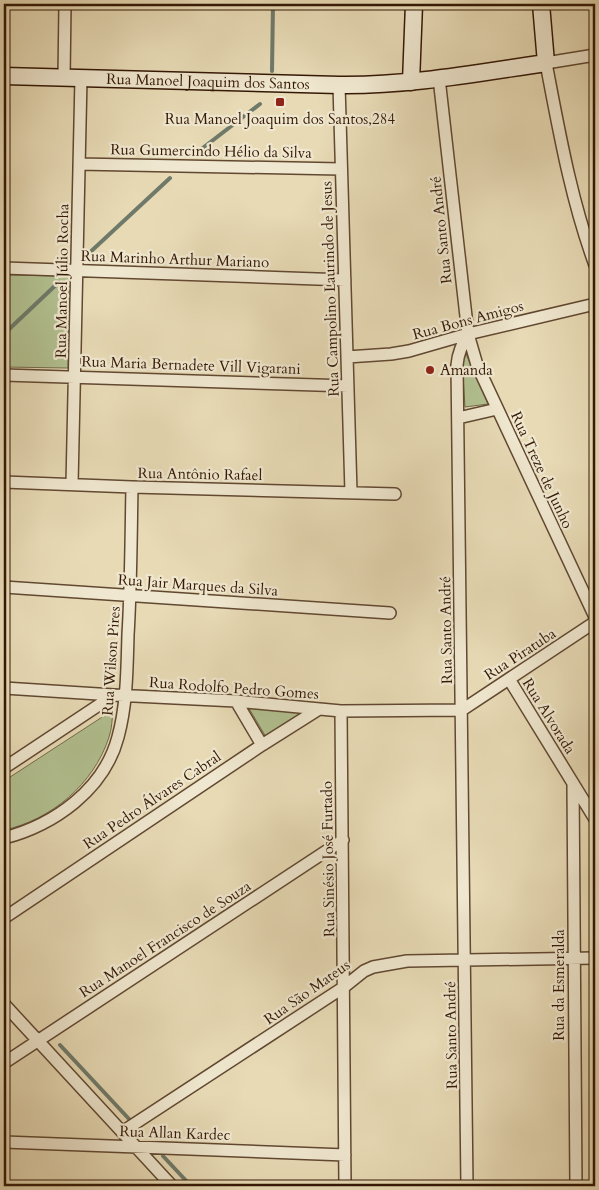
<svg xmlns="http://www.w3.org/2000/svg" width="599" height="1190" viewBox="0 0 599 1190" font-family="Cardo,serif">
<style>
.green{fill:#b2c090;stroke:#736c4a}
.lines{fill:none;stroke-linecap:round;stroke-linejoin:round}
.stream{stroke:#6f7a6a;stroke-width:4}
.street-casing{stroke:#614831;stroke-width:14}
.secondary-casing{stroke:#341805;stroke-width:19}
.street{stroke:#efe7cf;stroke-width:11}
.secondary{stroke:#efe7cf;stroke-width:16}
.poi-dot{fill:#8f2418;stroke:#efe7cf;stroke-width:2}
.labels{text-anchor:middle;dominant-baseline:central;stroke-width:4.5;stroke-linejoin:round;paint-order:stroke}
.street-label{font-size:15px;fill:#341805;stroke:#efe7cf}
.poi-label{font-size:15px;fill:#341805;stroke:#efe7cf}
</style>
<rect width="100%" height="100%" fill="#e7dab5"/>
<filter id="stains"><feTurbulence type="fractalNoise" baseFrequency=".004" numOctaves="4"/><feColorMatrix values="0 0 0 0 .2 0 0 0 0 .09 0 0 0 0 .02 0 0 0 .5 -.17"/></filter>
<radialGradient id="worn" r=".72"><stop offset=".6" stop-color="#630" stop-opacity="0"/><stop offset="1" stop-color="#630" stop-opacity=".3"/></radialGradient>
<path class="green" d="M4,275l65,1 -1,92 -64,-1z
M466,354l22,50 -23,3 -3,-46z
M247,705l55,3v7l-36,22z
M113,710c-1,9 -1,19 -4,27 -15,47 -58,83 -105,93v-49z"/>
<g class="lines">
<path class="stream" d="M272,71l1,-67
M195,154l65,-50
M86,256l84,-78
M4,334l55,-52
M60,1045l69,74
M163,1156l28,30"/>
<defs>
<path id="street" d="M595,55l-49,8c13,68 25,137 49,202
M64,78l1,-74
M439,78l29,256c-6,11 -10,19 -11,31l10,821
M339,85l12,407
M79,164l262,5
M4,268l341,12
M468,334l9,31 118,252
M347,357l44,-3 18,-3 59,-17 127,-30
M4,375l344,11
M458,418l39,-9
M4,482l128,5 263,7
M72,484l9,-406
M4,587l386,26
M509,679l86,140
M4,688l110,7 122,6 105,10 121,-1
M236,701l26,44
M462,710l133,-88
M341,711l4,475
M4,768l110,-73
M573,783l3,403
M4,838c50,-13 100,-48 114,-101 9,-33 9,-68 10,-102 3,-49 3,-98 4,-148
M4,918l258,-173 57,-36
M4,1004l168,182
M4,1063l339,-223
M122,1132l222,-145 20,-16 9,-4 34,-6 188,-3
M4,1142l341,13"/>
<g id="secondary">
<path id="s1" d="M4,76l335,9c69,1 138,-12 207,-22l-5,-59"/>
<path d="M411,82l3,-78"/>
</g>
</defs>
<use href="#street" class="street-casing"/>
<use href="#secondary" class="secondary-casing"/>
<use href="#street" class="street"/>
<use href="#secondary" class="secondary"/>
</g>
<g class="poi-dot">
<rect x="275" y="97" width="10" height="10" rx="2.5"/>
<circle cx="430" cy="370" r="5"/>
</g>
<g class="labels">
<g class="street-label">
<text stroke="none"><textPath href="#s1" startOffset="204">Rua Manoel Joaquim dos Santos</textPath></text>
<text transform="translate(211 151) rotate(1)">Rua Gumercindo Hélio da Silva</text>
<text transform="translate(441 230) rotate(-96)">Rua Santo André</text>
<text transform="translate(175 259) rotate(2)">Rua Marinho Arthur Mariano</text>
<text transform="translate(62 281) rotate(-89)">Rua Manoel Júlio Rocha</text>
<text transform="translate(330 289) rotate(-92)">Rua Campolino Laurindo de Jesus</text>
<text transform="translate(468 320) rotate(-15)">Rua Bons Amigos</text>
<text transform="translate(191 365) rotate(2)">Rua Maria Bernadete Vill Vigarani</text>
<text transform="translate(542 470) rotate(65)">Rua Treze de Junho</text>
<text transform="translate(200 474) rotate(1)">Rua Antônio Rafael</text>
<text transform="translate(198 585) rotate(4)">Rua Jair Marques da Silva</text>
<text transform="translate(446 630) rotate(-91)">Rua Santo André</text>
<text transform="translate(520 654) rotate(-33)">Rua Piratuba</text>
<text transform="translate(111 661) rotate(-86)">Rua Wilson Pires</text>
<text transform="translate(234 688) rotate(4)">Rua Rodolfo Pedro Gomes</text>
<text transform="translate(549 716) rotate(58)">Rua Alvorada</text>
<text transform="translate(152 800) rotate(-34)">Rua Pedro Álvares Cabral</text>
<text transform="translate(328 859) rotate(-91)">Rua Sinésio José Furtado</text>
<text transform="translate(165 939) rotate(-33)">Rua Manoel Francisco de Souza</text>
<text transform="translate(559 985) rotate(-90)">Rua da Esmeralda</text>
<text transform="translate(307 992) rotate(-35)">Rua São Mateus</text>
<text transform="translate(451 1035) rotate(-91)">Rua Santo André</text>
<text transform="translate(175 1133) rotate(2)">Rua Allan Kardec</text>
</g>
<g class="poi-label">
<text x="280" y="119">Rua Manoel Joaquim dos Santos,284</text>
<text x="440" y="370" text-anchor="start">Amanda</text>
</g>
</g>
<rect width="599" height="1190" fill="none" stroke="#e7dab5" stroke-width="20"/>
<rect x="5" y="5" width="589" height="1180" fill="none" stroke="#341805" stroke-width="2.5"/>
<rect x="10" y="10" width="579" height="1170" fill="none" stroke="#341805"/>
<rect width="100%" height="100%" filter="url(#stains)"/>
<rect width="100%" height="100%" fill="url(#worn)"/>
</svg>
